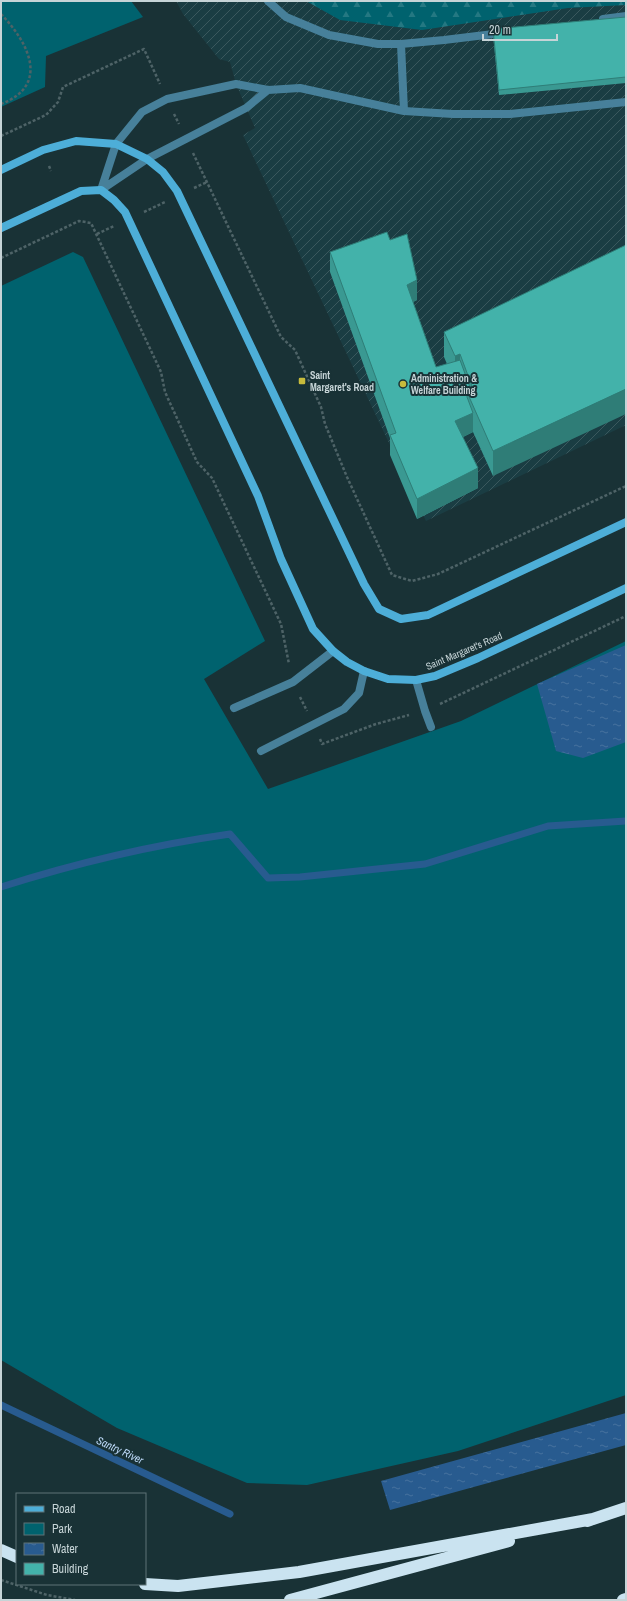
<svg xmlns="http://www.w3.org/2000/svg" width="627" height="1601" viewBox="0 0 627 1601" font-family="'Archivo Narrow',sans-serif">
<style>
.industrial{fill:url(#industrial-furrows)}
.green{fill:#00626e}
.forest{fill:url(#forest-firs)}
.water{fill:url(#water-ripples)}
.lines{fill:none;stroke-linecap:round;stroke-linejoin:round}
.stream{stroke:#285b8f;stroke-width:7}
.path{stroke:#4e6367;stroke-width:2.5;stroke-dasharray:3 2;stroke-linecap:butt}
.lane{stroke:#47809a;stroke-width:8}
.secondary{stroke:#4daed8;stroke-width:8}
.highway{stroke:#cae3f0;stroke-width:12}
.wall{fill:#3a9992}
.shaded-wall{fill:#2f7d77}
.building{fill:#43b2aa;stroke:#2f7d77}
.poi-dot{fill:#c7bb3c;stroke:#193236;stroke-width:1.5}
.labels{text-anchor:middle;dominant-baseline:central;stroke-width:4;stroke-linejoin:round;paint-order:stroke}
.poi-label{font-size:10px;font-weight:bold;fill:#c6d4d7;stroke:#193236;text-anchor:start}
.street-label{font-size:10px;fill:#c6d4d7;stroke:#193236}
.water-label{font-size:11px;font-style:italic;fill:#bcd8f7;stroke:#193236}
</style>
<defs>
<pattern id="industrial-furrows" width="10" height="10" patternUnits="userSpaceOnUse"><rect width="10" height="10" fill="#1a3d43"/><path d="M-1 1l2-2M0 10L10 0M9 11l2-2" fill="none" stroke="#3a585d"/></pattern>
<pattern id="forest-firs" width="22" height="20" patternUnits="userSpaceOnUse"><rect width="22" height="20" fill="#00626e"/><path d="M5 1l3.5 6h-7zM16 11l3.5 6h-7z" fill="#247882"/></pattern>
<pattern id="water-ripples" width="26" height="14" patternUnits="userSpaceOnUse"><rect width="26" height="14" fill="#285b8f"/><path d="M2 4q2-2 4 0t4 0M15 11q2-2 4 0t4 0" fill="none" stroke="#46729e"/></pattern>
</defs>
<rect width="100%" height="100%" fill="#193236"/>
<path class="industrial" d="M176,1h450v424l-200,96 -183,-386 12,-7 -19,-44 -6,-22 -11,-3 -36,-45z"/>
<path class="green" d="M1,1h130l12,16 -97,39 -1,31 -44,20z
M73,252l10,5 182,384 -61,38 64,110 193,-68 165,-80v754l-168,56 -151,34 -60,-2 -130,-55 -116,-68v-1074z"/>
<path class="forest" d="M306,1h320v4l-58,3 -146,22 -82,-10z"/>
<path class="water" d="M626,645v97l-43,16 -27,-7 -19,-67z
M626,1413v32l-236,65 -9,-29z"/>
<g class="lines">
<path class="stream" d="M1,887c75,-24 152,-42 229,-53l38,44 32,-1 125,-13 123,-38 78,-5
M1,1405l229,109"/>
<path class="path" d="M1,14c27,28 50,71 0,90
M174,114l5,10
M1,136l45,-21 12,-13 5,-15 81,-38 16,35
M193,153l88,184 14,13 26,57 4,17 22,53 45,98 20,6 26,-7 188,-88
M49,166l2,5
M194,188l13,-6
M144,212l21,-10
M97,234l17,-8
M1,258l78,-37 12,2 70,149 4,20 32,70 15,16 69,146 8,40
M300,697l7,14
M440,704l186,-88
M320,739l2,5 54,-20 33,-9
M1,1580l46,15 28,5"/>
<path class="lane" d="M268,1l18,16 43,18 49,9h23l43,-4 58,-7
M603,19l23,-3
M401,44l3,67
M101,190l15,-46 26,-32 25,-13 69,-15 32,6 32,-2 104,23 49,3h57l116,-12
M101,190l46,-31 99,-51 22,-18
M416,680l9,31 6,16
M234,708l59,-26 40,-31
M261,751l83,-42 15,-16 5,-22"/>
<path class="secondary" d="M1,170l42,-20 33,-9 40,3 31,15 16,13 14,19 187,393 15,25 22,10 27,-4 198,-93
M1,228l80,-37 20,-1 13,10 11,12 133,284 23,63 32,70 20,22 14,11 17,9 24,8 28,1 19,-4 43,-18 148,-70"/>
<path class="highway" d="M587,1521l39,-13
M1,1550l16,7
M145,1584l33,2 121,-14 294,-53
M290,1600l219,-59
M623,1600l3,-1"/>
</g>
<path class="wall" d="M626,17v66l-127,12 -6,-60v-6z
M390,240l27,60 -4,2 23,65 11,-3 -3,-7v-25l182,-87 -133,231 -20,-44 -10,5 15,51 -61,31 -27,-64v-17l-60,-166v-20z"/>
<path class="shaded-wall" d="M417,280v20l-10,5v-20z
M460,354v26l-5,1v-25z
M626,389v25l-133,62v-25z
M473,413v19l-18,9v-20z
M478,468v20l-61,31v-20z"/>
<path class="building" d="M626,17v60l-127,13 -6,-61z
M387,232l3,8 17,-6 10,46 -10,5 29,82 24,-7 11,30 -4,2v5l6,16 -18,8 23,47 -61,31 -27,-64 6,-2 -66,-181z
M626,245v144l-133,62 -26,-59 6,-3 -13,-35 -5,2 -11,-24z"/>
<g class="poi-dot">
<rect x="298" y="377" width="8" height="8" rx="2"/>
<circle cx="403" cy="384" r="4"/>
</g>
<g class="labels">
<g class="poi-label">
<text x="310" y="375">Saint<tspan x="310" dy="12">Margaret's Road</tspan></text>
<text x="411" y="378">Administration &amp;<tspan x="411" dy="12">Welfare Building</tspan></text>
</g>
<g class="street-label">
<text transform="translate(464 651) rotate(-23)">Saint Margaret's Road</text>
</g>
<g class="water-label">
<text transform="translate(120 1450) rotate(25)">Santry River</text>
</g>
</g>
<rect width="627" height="1601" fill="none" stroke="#c6d4d7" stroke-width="4"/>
<rect x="16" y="1493" width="130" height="92" fill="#193236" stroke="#5e7376"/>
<rect x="24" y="1506" width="20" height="6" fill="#4daed8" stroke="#5e7376"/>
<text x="52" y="1513" font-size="12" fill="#c6d4d7">Road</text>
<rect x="24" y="1523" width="20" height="12" fill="#00626e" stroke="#5e7376"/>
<text x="52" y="1533" font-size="12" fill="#c6d4d7">Park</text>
<rect x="24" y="1543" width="20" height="12" fill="url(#water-ripples)" stroke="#5e7376"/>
<text x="52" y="1553" font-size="12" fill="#c6d4d7">Water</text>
<rect x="24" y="1563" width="20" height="12" fill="#43b2aa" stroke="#5e7376"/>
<text x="52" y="1573" font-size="12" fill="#c6d4d7">Building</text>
<path d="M483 34v6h74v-6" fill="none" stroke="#c6d4d7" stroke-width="2"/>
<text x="489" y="34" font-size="12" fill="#c6d4d7" stroke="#193236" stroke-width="3" paint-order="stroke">20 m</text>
</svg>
